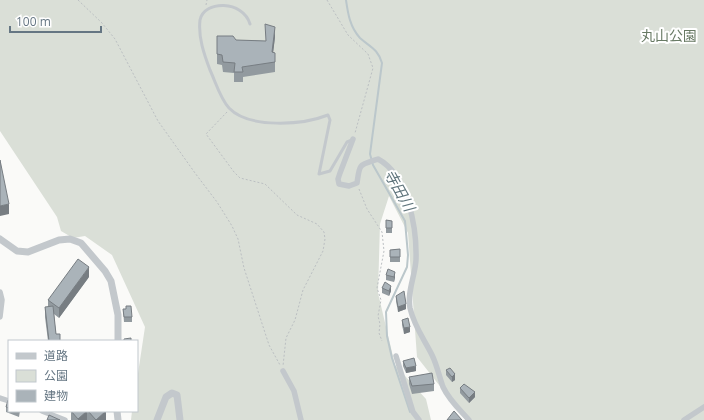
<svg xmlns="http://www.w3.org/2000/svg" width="704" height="420" viewBox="0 0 704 420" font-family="'Open Sans','Noto Sans JP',sans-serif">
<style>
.green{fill:#dadfd7}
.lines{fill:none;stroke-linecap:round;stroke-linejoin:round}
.stream{stroke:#bbc7cb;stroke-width:2}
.path{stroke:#bbbfc2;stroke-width:1;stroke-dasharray:2 2;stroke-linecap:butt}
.service{stroke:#c3c8cc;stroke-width:3}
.minor{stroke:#c3c8cc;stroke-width:5.5}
.tertiary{stroke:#c3c8cc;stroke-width:7}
.wall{fill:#929a9f}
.shaded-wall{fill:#777d82}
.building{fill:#aab3b9;stroke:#777d82}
.labels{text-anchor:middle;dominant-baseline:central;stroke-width:4;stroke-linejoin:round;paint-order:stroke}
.park-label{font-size:14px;fill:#687a64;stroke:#fff}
.water-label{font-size:15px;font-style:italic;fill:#60757c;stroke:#fff}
</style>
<rect width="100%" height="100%" fill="#fafaf8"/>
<path class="green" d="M0,0h704v420h-234l-20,-21 -33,-42 -9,-124 -19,-37 -9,28 -2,69 17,72 31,34 5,21h-300l1,-9h5v-31l8,-53 -33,-72 -27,-19 -12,2 -12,-7 -4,-14 -57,-86z"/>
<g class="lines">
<path class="stream" d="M346,0c2,14 4,27 14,38 10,9 18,11 22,25l-12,91 3,11 32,56 3,34 -1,12 -21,45 1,24 5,22 18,54"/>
<path class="path" d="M78,0l24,23 13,16 43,82 37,52 22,29 15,24 6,13 6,29 25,77 11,20
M327,0l21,35 20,19 5,14 -18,65
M206,5l1,-5
M227,112l-21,22 28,38 6,6 25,6 32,31 20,9 7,8 1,7 -2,12 -20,39 -8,30 -9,18 -3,28
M359,189l8,20 15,23 2,19 -7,37 4,12 -3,16 2,8 -1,9 3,8"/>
<path class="service" d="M250,24c-7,-24 -46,-24 -50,-4 -2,17 4,34 10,50 6,13 10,28 19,38 20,21 74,17 99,7l2,5 -11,54 11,-3 17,-29 5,-2"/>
<path class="minor" d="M353,139l-13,34 -2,6 1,5 10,2 8,-3c3,-20 1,-17 21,-24 30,16 39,69 38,101 -1,16 -9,32 -6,48 4,18 14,31 22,47 5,10 7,21 11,32 6,13 17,23 26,33
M0,292l2,8 -2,17
M396,356l17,56 6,8
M283,371l11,20 7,29
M0,398l9,3
M42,411l23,9
M684,420l20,-13"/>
<path class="tertiary" d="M0,239l17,12 11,1 31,-12 11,-1 11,4 24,28 6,10 7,34v26
M117,411l1,9
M157,420l9,-23 6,-4 5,2 3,25"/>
</g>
<path class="wall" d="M217,36l19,4 30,1 9,-4 -2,15 2,1v19l-32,5v5h-9v-9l-11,-1 -1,-7 -5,-1z
M386,220l6,1v12h-6z
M400,249v13h-10v-12z
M386,275l9,2 -1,5 -8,-2z
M89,277l-30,41 -5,-4 2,20 4,7h-12l-3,-24v-10h3v-7z
M382,288l9,3 -2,5 -7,-3z
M396,296l10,13 -8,3 -2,-11z
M123,309h3l6,8v5h-8z
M402,320l8,12 -6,2 -2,-9z
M403,361l13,10 -10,2 -3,-7z
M446,370l9,10 -3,2 -6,-7z
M409,377l25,7v7l-22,3 -3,-10z
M460,388l15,9 -6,6 -9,-10z
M9,400v11h11l-1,6 -13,-5v-5z
M71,411h35v9h-35z"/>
<path class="shaded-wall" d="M275,27v10l-3,25v-10z
M9,204v10l-9,2v-10z
M89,267v10l-30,41v-10z
M395,272v5l-1,5v-5z
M391,286v5l-2,5v-5z
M406,304v5l-8,3v-5z
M410,327v5l-6,2v-6z
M416,366v5l-10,2v-5z
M455,374v6l-3,2v-5z
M475,392v5l-6,6v-5z
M87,411v9h-9v-1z
M106,411v9h-10z"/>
<path class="building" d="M265,24l10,3 -3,25 3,1v9l-33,5 1,5h-9l1,-9 -12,-1 -1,-7 -5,-1v-18h16l3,4 30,1z
M0,160l9,44 -9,2z
M386,220l6,1v7h-6z
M400,249v8h-10v-7z
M78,259l11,8 -30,41 -11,-8z
M388,269l7,3 -1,5 -8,-2z
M385,282l6,4 -2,5 -7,-3z
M404,291l2,13 -8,3 -2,-11z
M53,306l3,28h4v7h-11l-4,-34z
M126,306h5l1,11h-8l-1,-8h3z
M408,318l2,9 -6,1 -2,-8z
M131,338v3h-7v-2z
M414,358l2,8 -10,2 -3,-7z
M450,368l5,6 -3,3 -6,-7z
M432,373l2,11 -22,2 -3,-9z
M464,384l11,8 -6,6 -9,-10z
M8,400h1v8l-3,-1z
M71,411h16l-9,8z
M88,411h18l-10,9z
M454,411l8,9h-15z
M49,415l11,5h-13z"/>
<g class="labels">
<g class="park-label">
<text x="669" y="35">丸山公園</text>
</g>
<g class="water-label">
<text transform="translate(400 190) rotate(61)">寺田川</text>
</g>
</g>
<rect x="8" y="340" width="130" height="72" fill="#ffffff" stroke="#c1c8cd"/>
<rect x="16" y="353" width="20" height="6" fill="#c3c8cc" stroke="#c1c8cd"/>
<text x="44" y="360" font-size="12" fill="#657683">道路</text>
<rect x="16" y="370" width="20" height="12" fill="#dadfd7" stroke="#c1c8cd"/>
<text x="44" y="380" font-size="12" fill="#657683">公園</text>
<rect x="16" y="390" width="20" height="12" fill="#aab3b9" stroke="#c1c8cd"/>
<text x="44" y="400" font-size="12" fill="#657683">建物</text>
<path d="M10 26v6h91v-6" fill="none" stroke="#657683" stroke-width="2"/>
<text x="16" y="26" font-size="12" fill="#657683" stroke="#ffffff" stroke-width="3" paint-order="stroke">100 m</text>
</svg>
